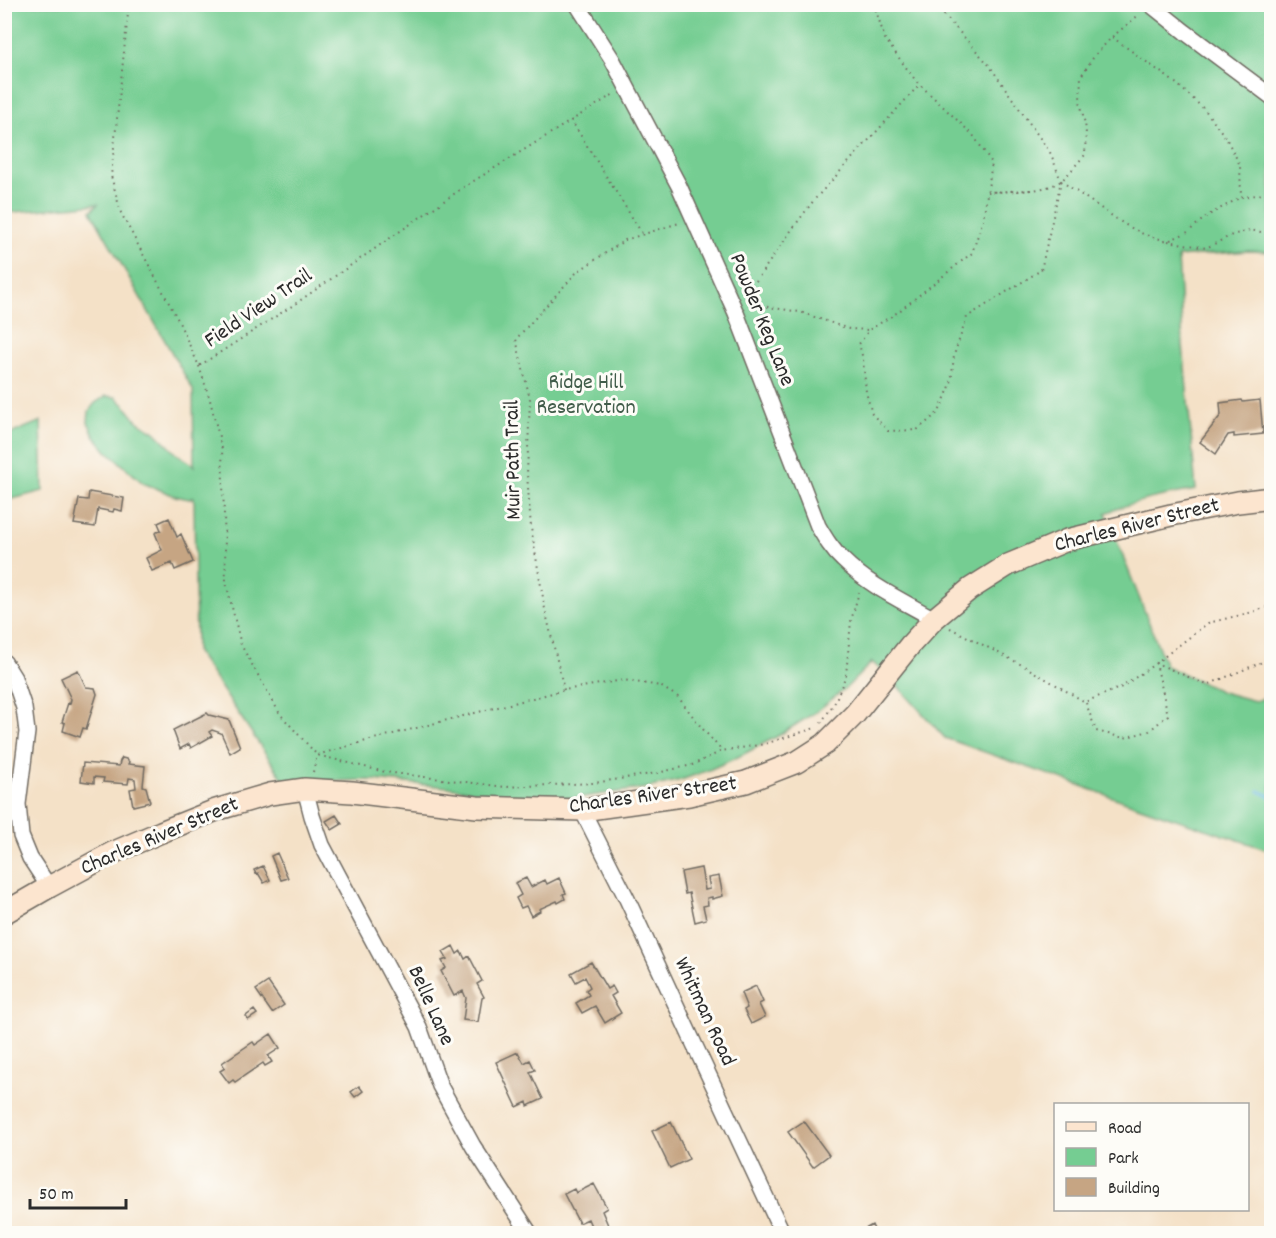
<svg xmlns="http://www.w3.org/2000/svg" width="1276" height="1238" viewBox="0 0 1276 1238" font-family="Dekko,sans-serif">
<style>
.green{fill:#75cd92;stroke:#507c5e;stroke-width:1.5}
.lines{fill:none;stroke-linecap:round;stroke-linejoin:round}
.stream{stroke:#58b2d5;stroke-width:4}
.building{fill:#c6a583}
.street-casing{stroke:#716b62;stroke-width:18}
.secondary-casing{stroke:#716b62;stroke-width:24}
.path{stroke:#716b62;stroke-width:2;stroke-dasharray:1.5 4.5;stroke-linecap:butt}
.street{stroke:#fff;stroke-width:15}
.secondary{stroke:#fce5cf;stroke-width:21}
.labels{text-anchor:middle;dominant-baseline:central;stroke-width:6;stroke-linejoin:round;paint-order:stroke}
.street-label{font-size:22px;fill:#2b2b2b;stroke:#fdfcf7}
.park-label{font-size:22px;fill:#415c4a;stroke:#fdfcf7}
</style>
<rect width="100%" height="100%" fill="#fdfcf7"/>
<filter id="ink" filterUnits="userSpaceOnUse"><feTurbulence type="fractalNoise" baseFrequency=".0167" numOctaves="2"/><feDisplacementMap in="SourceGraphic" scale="12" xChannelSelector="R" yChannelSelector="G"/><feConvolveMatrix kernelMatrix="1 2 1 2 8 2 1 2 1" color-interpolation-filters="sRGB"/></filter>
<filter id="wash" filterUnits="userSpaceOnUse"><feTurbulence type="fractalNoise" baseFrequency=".008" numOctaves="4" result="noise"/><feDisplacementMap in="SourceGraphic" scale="24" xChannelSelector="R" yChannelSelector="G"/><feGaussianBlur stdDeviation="1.35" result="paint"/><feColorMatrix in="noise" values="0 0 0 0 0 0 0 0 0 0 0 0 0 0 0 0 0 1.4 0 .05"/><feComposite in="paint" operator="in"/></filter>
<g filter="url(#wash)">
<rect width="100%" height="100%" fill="#f4e1c7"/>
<path class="green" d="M4,5h1267v247l-23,-1 -70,6 5,88 13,145c-30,5 -62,11 -90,23l60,153 56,26 33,9 16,-5v155l-122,-41 -204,-72 -50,-55 -23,-21 -26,26 -30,24 -38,24 -38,20 -31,14 -28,10 -34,8 -79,11h-37l-28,-3 -55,-9 -75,-7 -88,2 -89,-131 -2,-154 -5,2 -14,-3 -32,-13 -36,-32 -12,-14 -7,-15 1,-11 6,-8 11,-7 10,1 10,10 11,14 18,11 21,21 15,10 3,3 -1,-76 -102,-179 7,-7 -93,9z
M41,421l2,70 -38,10v-65z"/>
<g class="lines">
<path class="stream" d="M1259,791l13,6"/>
</g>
<g id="blocks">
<path class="building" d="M1242,400l1,2 17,-2 3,34 -29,3v-3l-6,1 -12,19 -16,-12 21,-27 -1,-12z
M89,492l35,6 -2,13 -8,-2 -1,3 -15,-3 -3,18 -21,-3 5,-25 9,1z
M169,518l8,19 4,-3 12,28 -18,8 -3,-7 -20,8 -6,-13 16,-8 -7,-17 6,-3 -3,-7z
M78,670l8,17 9,1 2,6 -11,35 -3,-1 -3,9 -17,-6 2,-8 -3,-1 6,-19 2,1 1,-5 -10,-21z
M207,713l2,2 20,5 11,27 -10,6 -9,-20 -9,-3 -3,2 3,4 -21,12 -2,-4 -9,5 -7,-19z
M122,758l4,1 3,3 -1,2 17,2 -2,20 3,1 4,15 -17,4 -3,-17 6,-1 -1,-9 -6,-1 -1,6 -25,-2 1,-4 -10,-1v6l-13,-2 2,-18 36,3 1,-5z
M336,815l6,9 -10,6 -6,-9z
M277,853l11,25 -7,2 -10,-24z
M263,866l7,14 -6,3 -6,-10 -2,1 -2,-4z
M701,868l4,22 5,-1 -2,-11 11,-2 4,20 -11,3v-2l-5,1 1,7 -5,1 3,13 -11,3 -6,-29 -4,1 -4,-22z
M526,878l5,9 14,-7 2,4 12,-6 7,15 -3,1 2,5 -7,4 -1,-2 -18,8 1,2 -9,5 -5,-10 -5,2 -5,-10 5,-3 -6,-12z
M453,946l4,8 4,-3 4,8 4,-3 13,25 -5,3 7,13 -2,1 -4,24 -15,-2 3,-22 -3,-7 -9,5 -13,-25 5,-3 -4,-7 5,-2 -4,-7z
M591,962l16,27 5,-3 4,7 -5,3 10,17 -16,10 -10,-17 -13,7 -6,-10 13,-8 -3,-5 4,-3 -5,-10 -9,5 -5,-9z
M268,982l16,23 -12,8 -16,-23z
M756,986l7,16 -4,2 6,13 -14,7 -7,-14 3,-2 -6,-15z
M254,1010l3,4 -9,6 -2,-4z
M271,1034l9,14 -12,8 4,6 -7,4 -2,-3 -28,19 -2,-2 -4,3 -9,-12 5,-3 -3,-5 31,-21 2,3z
M518,1052l6,11 6,-3 5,10 -5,2 13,27 -15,7 -1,-4 -10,5 -21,-45z
M359,1086l4,5 -8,6 -4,-5z
M804,1121l25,34 -16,12 -25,-35z
M671,1122l18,37 -19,9 -18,-37z
M594,1184l13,24 -5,3 6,14 -1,1 -2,8h-15l1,-8 -3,-7 -9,4 -15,-29 10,-5 2,4z
M872,1225l4,9h-20z"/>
</g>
</g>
<g filter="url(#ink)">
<use href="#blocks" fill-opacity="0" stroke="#716b62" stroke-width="1.5"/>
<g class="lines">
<defs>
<path id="street" d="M577,4l35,55 67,127 57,127 82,213c7,12 14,24 25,34 26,26 60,41 91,59
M1150,4l35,28 87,65
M4,662l10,16 10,30 3,24 -9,72 3,32 9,22 19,29
M305,789l7,27 10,29 97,182 21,59 33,60 57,88
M582,810l45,89 68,147 88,188"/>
<path id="secondary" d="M4,913l45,-26 63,-34 49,-21 55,-22 54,-16 35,-5 47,3 125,15 105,3 107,-15 57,-13 51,-20 28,-18 30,-30 56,-70 23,-25 36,-30 38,-24 59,-25 104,-25 67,-13 34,-4"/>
</defs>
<use href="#street" class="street-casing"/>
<use href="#secondary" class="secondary-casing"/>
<path class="path" d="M129,4l-18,172 10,37 56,105 22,48 93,-60 172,-119 150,-93
M874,4l11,35 31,42 57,54 19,28 -9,57 -11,33 -74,59 -29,18 -10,14 4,15 3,33 6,22 16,17 29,-1 22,-18 12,-28 3,-29 13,-38 74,-47 20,-89 -10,-27 -62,-89 -43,-48 -16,-13
M1112,37l65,47 28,26 21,28 14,27 1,32
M571,120l72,115
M1061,181l63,43 21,11 23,6 20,-9 19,-16 34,-19 23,-3 8,1
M1030,190l-42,2c20,-1 58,1 74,-12 8,-7 15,-17 23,-25l1,-26 -6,-28 1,-25 14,-21 17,-18 28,-23
M1168,241l38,7 26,-13 18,-5 22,4
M749,291l44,-63 21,-28 106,-116
M755,305l45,7 49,17 20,1
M199,366l11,34 12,49 4,133 15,63 39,69 37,41 68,17 120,15 89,-4 63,-10 35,-8 30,-14 43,-7 50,-16
M950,628l74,38 61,36 37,-15 34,-24 51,22 65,-27
M564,690l-19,-81 -14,-81 -4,-54 3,-75 -14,-60 61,-67 48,-32 54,-17
M1086,703l10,28 28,7 25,-7 19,-16 -12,-52 52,-40 45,-11 19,-7
M821,723l14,-21 11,-27 5,-54 8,-29
M313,772l4,-17 49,-14 198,-51 59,-10 37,6 18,11 23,30 21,24"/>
<use href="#street" class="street"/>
<use href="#secondary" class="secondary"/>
</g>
</g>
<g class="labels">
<g class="street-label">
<text transform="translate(259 309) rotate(-34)">Field View Trail</text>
<text transform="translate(761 320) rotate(68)">Powder Keg Lane</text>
<text transform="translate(514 460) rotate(-91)">Muir Path Trail</text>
<text transform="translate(1137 526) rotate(-14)">Charles River Street</text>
<text transform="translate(653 796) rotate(-8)">Charles River Street</text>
<text transform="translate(160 837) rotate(-23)">Charles River Street</text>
<text transform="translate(430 1006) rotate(66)">Belle Lane</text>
<text transform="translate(704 1012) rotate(65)">Whitman Road</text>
</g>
<g class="park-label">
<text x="586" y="383">Ridge Hill<tspan x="586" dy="25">Reservation</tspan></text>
</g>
</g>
<rect width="1276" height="1238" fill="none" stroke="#fdfcf7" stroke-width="24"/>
<rect x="1054" y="1103" width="195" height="108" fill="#fdfcf7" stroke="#a9a8a5" stroke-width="1.5"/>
<rect x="1066" y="1122" width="30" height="9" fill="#fce5cf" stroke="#a9a8a5" stroke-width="1.5"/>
<text x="1108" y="1133" font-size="18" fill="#2b2b2b">Road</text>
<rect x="1066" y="1148" width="30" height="18" fill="#75cd92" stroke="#a9a8a5" stroke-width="1.5"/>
<text x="1108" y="1163" font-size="18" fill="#2b2b2b">Park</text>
<rect x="1066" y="1178" width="30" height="18" fill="#c6a583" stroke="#a9a8a5" stroke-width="1.5"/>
<text x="1108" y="1193" font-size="18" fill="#2b2b2b">Building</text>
<path d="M30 1199v9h96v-9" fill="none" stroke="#2b2b2b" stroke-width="3"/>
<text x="39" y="1199" font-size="18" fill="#2b2b2b" stroke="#fdfcf7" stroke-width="4.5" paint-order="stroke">50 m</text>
</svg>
